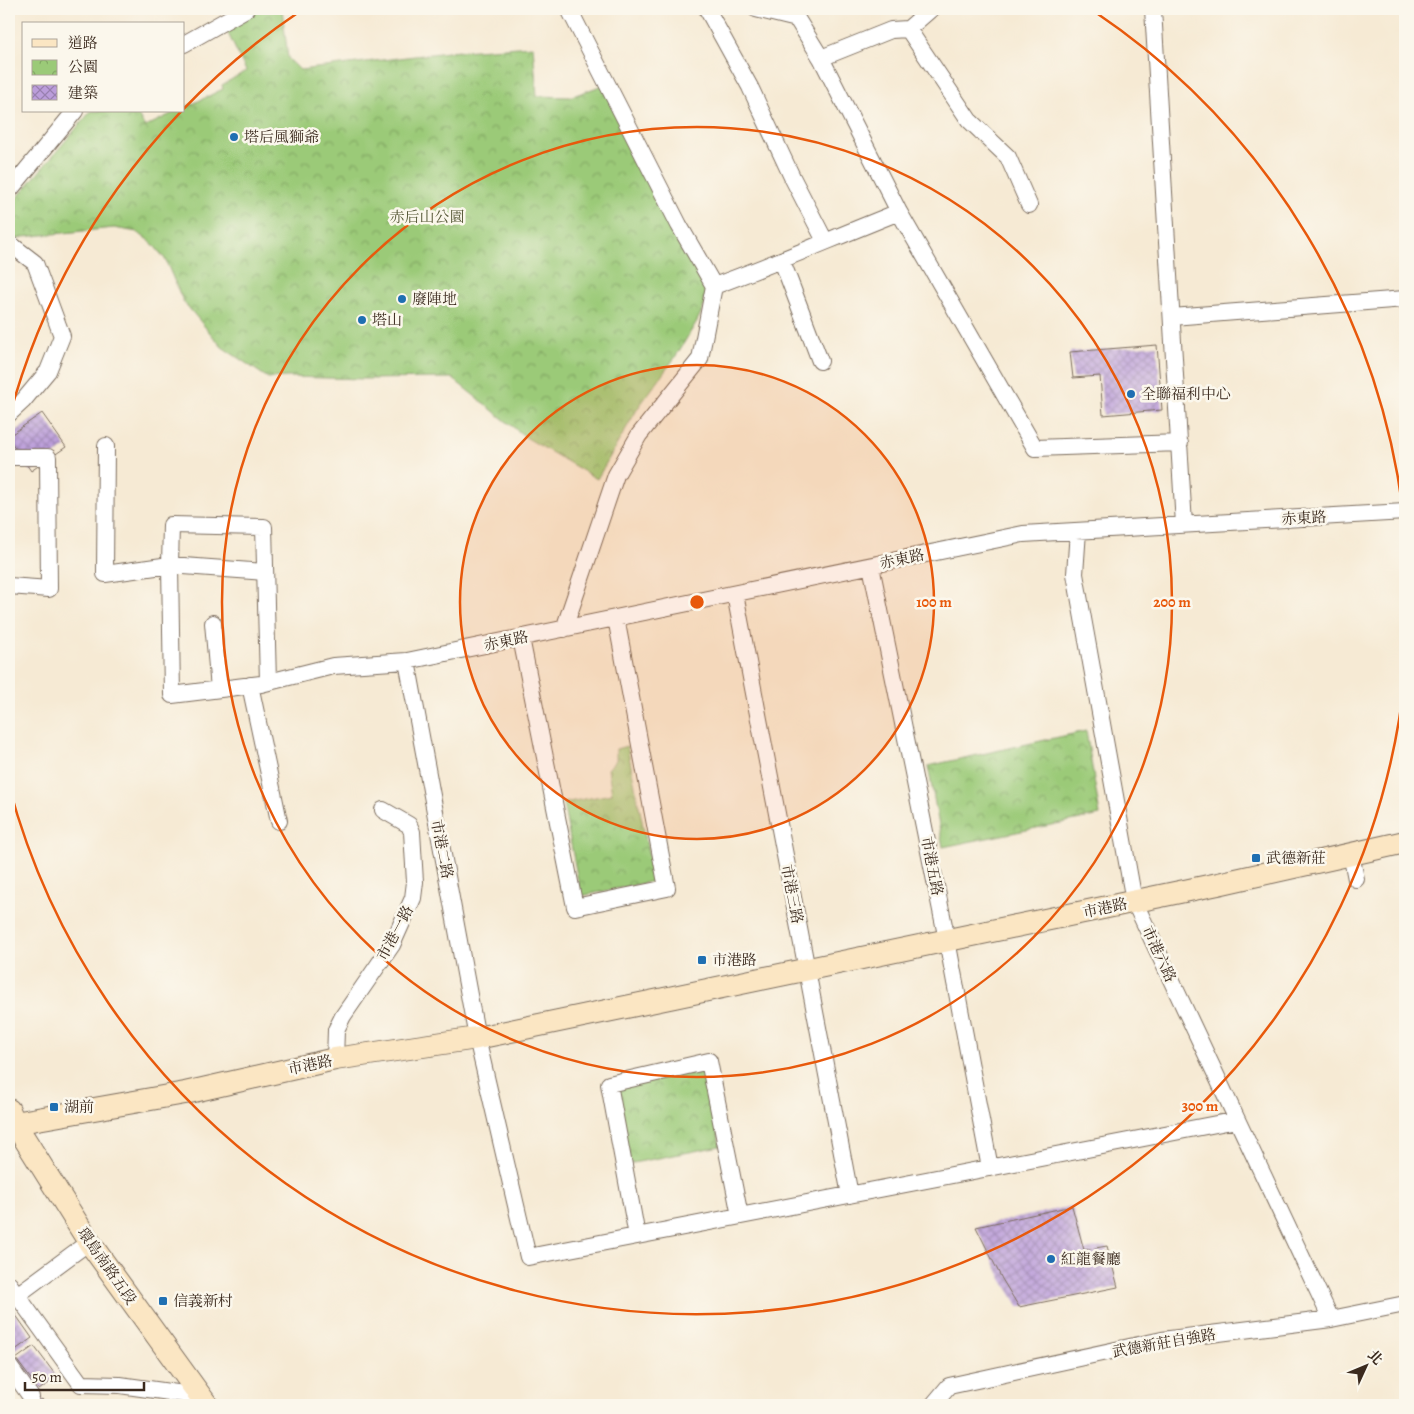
<svg xmlns="http://www.w3.org/2000/svg" width="1414" height="1414" viewBox="0 0 1414 1414" font-family="Alegreya,'Noto Serif TC',serif">
<style>
.park{fill:url(#park-crowns);stroke:#6b7a4b}
.building{fill:url(#building-cross-hatch)}
.lines{fill:none;stroke-linecap:round;stroke-linejoin:round}
.street-casing{stroke:#7c6d5e;stroke-width:18}
.secondary-casing{stroke:#7c6d5e;stroke-width:24}
.street{stroke:#fff;stroke-width:16}
.secondary{stroke:#fbe6c3;stroke-width:22}
.ring{fill:none;stroke:#e8590c;stroke-width:2.5}
.poi-dot{fill:#1f6fb2;stroke:#fbf7ec;stroke-width:2}
.labels{text-anchor:middle;dominant-baseline:central;stroke-width:5;stroke-linejoin:round;paint-order:stroke}
.poi-label{font-size:15px;fill:#3b2a1e;stroke:#fbf7ec;text-anchor:start}
.park-label{font-size:15px;fill:#585a39;stroke:#fbf7ec}
.street-label{font-size:15px;fill:#3b2a1e;stroke:#fbf7ec}
.centre{fill:#e8590c;stroke:#fbf7ec;stroke-width:2.5}
.ring-label{font-size:15px;text-anchor:middle;font-weight:bold;fill:#e8590c;stroke:#fbf7ec;stroke-width:5;stroke-linejoin:round;paint-order:stroke}
</style>
<defs>
<pattern id="park-crowns" width="20" height="18" patternUnits="userSpaceOnUse" patternTransform="scale(1.25)"><rect width="20" height="18" fill="#9bca78"/><path d="M2 6a3 3 0 1 1 6 0M12 15a3 3 0 1 1 6 0" fill="none" stroke="#80a462"/></pattern>
<pattern id="building-cross-hatch" width="8" height="8" patternUnits="userSpaceOnUse" patternTransform="scale(1.25)"><rect width="8" height="8" fill="#bb9dda"/><path d="M0 0l8 8M0 8l8-8" fill="none" stroke="#9980b0"/></pattern>
</defs>
<rect width="100%" height="100%" fill="#fbf7ec"/>
<filter id="ink" filterUnits="userSpaceOnUse"><feTurbulence type="fractalNoise" baseFrequency=".02" numOctaves="2"/><feDisplacementMap in="SourceGraphic" scale="10" xChannelSelector="R" yChannelSelector="G"/><feConvolveMatrix kernelMatrix="1 2 1 2 8 2 1 2 1" color-interpolation-filters="sRGB"/></filter>
<filter id="wash" filterUnits="userSpaceOnUse"><feTurbulence type="fractalNoise" baseFrequency=".0096" numOctaves="4" result="noise"/><feDisplacementMap in="SourceGraphic" scale="20" xChannelSelector="R" yChannelSelector="G"/><feGaussianBlur stdDeviation="1.12" result="paint"/><feColorMatrix in="noise" values="0 0 0 0 0 0 0 0 0 0 0 0 0 0 0 0 0 1.4 0 .05"/><feComposite in="paint" operator="in"/></filter>
<g filter="url(#wash)">
<rect width="100%" height="100%" fill="#f6ead4"/>
<path class="park" d="M252,9h30l6,49 12,12 148,-18 85,-6 4,50 33,1 36,-13 108,202 -17,35 -21,35 -38,52 -41,71 -70,-41 -75,-60 -87,1 -77,-2 -20,1 -46,-31 -39,-46 -18,-42 -13,-16 -15,-11 -23,-4 -91,9 -10,4 -4,-3v-31l82,-96h44l10,16 32,-16h7v-3l39,-19 -1,-4 24,-14 -22,-46z
M1086,731l14,84 -157,32 -15,-81z
M627,746l27,135 -73,15 -18,-93 49,-9 -4,-25 8,-9v-11z
M705,1069l15,77 -92,18 -14,-77z"/>
<g id="blocks">
<path class="building" d="M1157,345l5,65 -59,5 -3,-39 -27,2 -3,-26z
M42,413l24,34 -35,24 -22,-32v-3z
M1072,1206l12,44 23,-4 11,41 -99,20 -17,-28 -26,-52z
M13,1311l19,27 -21,15 -2,-4v-34z
M34,1346l23,31 -18,13 -23,-31z
M42,1399l4,6h-13z"/>
</g>
</g>
<g filter="url(#ink)">
<use href="#blocks" fill-opacity="0" stroke="#7c6d5e" stroke-width="1"/>
<g class="lines">
<defs>
<path id="street" d="M569,9l110,216 35,61c63,-23 124,-50 185,-74
M707,9l43,78 42,90 33,64
M756,9l41,10 24,39 78,154 136,236 145,-5
M1153,9l31,516
M908,29l61,91 39,37 21,48
M184,44l62,-35
M821,58l70,-28 17,-1 23,-20
M9,191l66,-80
M9,243l26,20 27,73 -14,35 -25,30 -14,13
M782,261l38,100
M1172,317l233,-18
M106,446l-1,128 65,-9 2,130 89,-11 72,-18 74,-5 616,-127 382,-22
M9,457h39l1,132 -40,-3
M1078,531l-3,43 59,327 197,418
M871,566l76,374 43,228
M265,572l-95,-7 1,-40 93,2 4,155
M735,594l115,601
M213,623l6,66
M564,629l52,-154 23,-40 61,-76 14,-73
M521,638l54,269 92,-19 -51,-270
M407,661l70,377 51,219 709,-137
M250,685l29,136
M1351,854l5,25
M335,1059l1,-29 7,-14 49,-71 21,-47 2,-16 -3,-50 -3,-7 -26,-15
M637,1236l-28,-152 100,-23 31,155
M9,1284l72,100 39,1 78,11
M9,1301l80,-59
M9,1366l22,31
M933,1405l16,-19 213,-46 169,-21 74,-15"/>
<path id="secondary" d="M9,1110l5,12 75,120 118,163
M9,1124l176,-31 150,-34 142,-21 741,-154 187,-42"/>
</defs>
<use href="#street" class="street-casing"/>
<use href="#secondary" class="secondary-casing"/>
<use href="#street" class="street"/>
<use href="#secondary" class="secondary"/>
</g>
</g>
<circle cx="697" cy="602" r="237" fill="#e8590c" fill-opacity=".12"/>
<g class="ring">
<circle cx="697" cy="602" r="237"/>
<circle cx="697" cy="602" r="475"/>
<path d="M1405 676A712 712 0 0 1 9 786M9 418A712 712 0 0 1 299 12M1095 12A712 712 0 0 1 1405 528"/>
</g>
<g class="poi-dot">
<circle cx="234" cy="137" r="5"/>
<circle cx="402" cy="299" r="5"/>
<circle cx="362" cy="320" r="5"/>
<circle cx="1131" cy="394" r="5"/>
<rect x="1251" y="853" width="10" height="10" rx="2.5"/>
<rect x="697" y="955" width="10" height="10" rx="2.5"/>
<rect x="49" y="1102" width="10" height="10" rx="2.5"/>
<circle cx="1051" cy="1259" r="5"/>
<rect x="158" y="1296" width="10" height="10" rx="2.5"/>
</g>
<g class="labels">
<g class="poi-label">
<text x="244" y="137">塔后風獅爺</text>
<text x="412" y="299">廢陣地</text>
<text x="372" y="320">塔山</text>
<text x="1141" y="394">全聯福利中心</text>
<text x="1266" y="858">武德新莊</text>
<text x="712" y="960">市港路</text>
<text x="64" y="1107">湖前</text>
<text x="1061" y="1259">紅龍餐廳</text>
<text x="173" y="1301">信義新村</text>
</g>
<g class="park-label">
<text x="427" y="217">赤后山公園</text>
</g>
<g class="street-label">
<text transform="translate(1304 518) rotate(-3)">赤東路</text>
<text transform="translate(902 559) rotate(-12)">赤東路</text>
<text transform="translate(506 641) rotate(-12)">赤東路</text>
<text transform="translate(442 849) rotate(79)">市港二路</text>
<text transform="translate(932 866) rotate(79)">市港五路</text>
<text transform="translate(792 894) rotate(79)">市港三路</text>
<text transform="translate(1105 908) rotate(-12)">市港路</text>
<text transform="translate(395 933) rotate(-62)">市港一路</text>
<text transform="translate(1159 954) rotate(65)">市港六路</text>
<text transform="translate(310 1065) rotate(-12)">市港路</text>
<text transform="translate(107 1266) rotate(55)">環島南路五段</text>
<text transform="translate(1164 1343) rotate(-10)">武德新莊自強路</text>
</g>
</g>
<circle cx="697" cy="602" r="8" class="centre"/>
<g class="ring-label">
<text x="934" y="607">100 m</text>
<text x="1172" y="607">200 m</text>
<text x="1200" y="1111">300 m</text>
</g>
<rect width="1414" height="1414" fill="none" stroke="#fbf7ec" stroke-width="30"/>
<rect x="22" y="22" width="162" height="90" fill="#fbf7ec" stroke="#aea59a"/>
<rect x="32" y="39" width="25" height="8" fill="#fbe6c3" stroke="#aea59a"/>
<text x="68" y="48" font-size="15" fill="#3b2a1e">道路</text>
<rect x="32" y="60" width="25" height="15" fill="url(#park-crowns)" stroke="#aea59a"/>
<text x="68" y="72" font-size="15" fill="#3b2a1e">公園</text>
<rect x="32" y="85" width="25" height="15" fill="url(#building-cross-hatch)" stroke="#aea59a"/>
<text x="68" y="98" font-size="15" fill="#3b2a1e">建築</text>
<g transform="translate(1366 1366) rotate(46)" stroke="#fbf7ec" stroke-width="4" paint-order="stroke">
<path d="M0-4L9 19L0 12L-9 19Z" fill="#3b2a1e"/>
<text y="-8" font-size="14" font-weight="bold" text-anchor="middle" fill="#3b2a1e">北</text>
</g>
<path d="M25 1382v8h119v-8" fill="none" stroke="#3b2a1e" stroke-width="2.5"/>
<text x="32" y="1382" font-size="15" fill="#3b2a1e" stroke="#fbf7ec" stroke-width="4" paint-order="stroke">50 m</text>
</svg>
